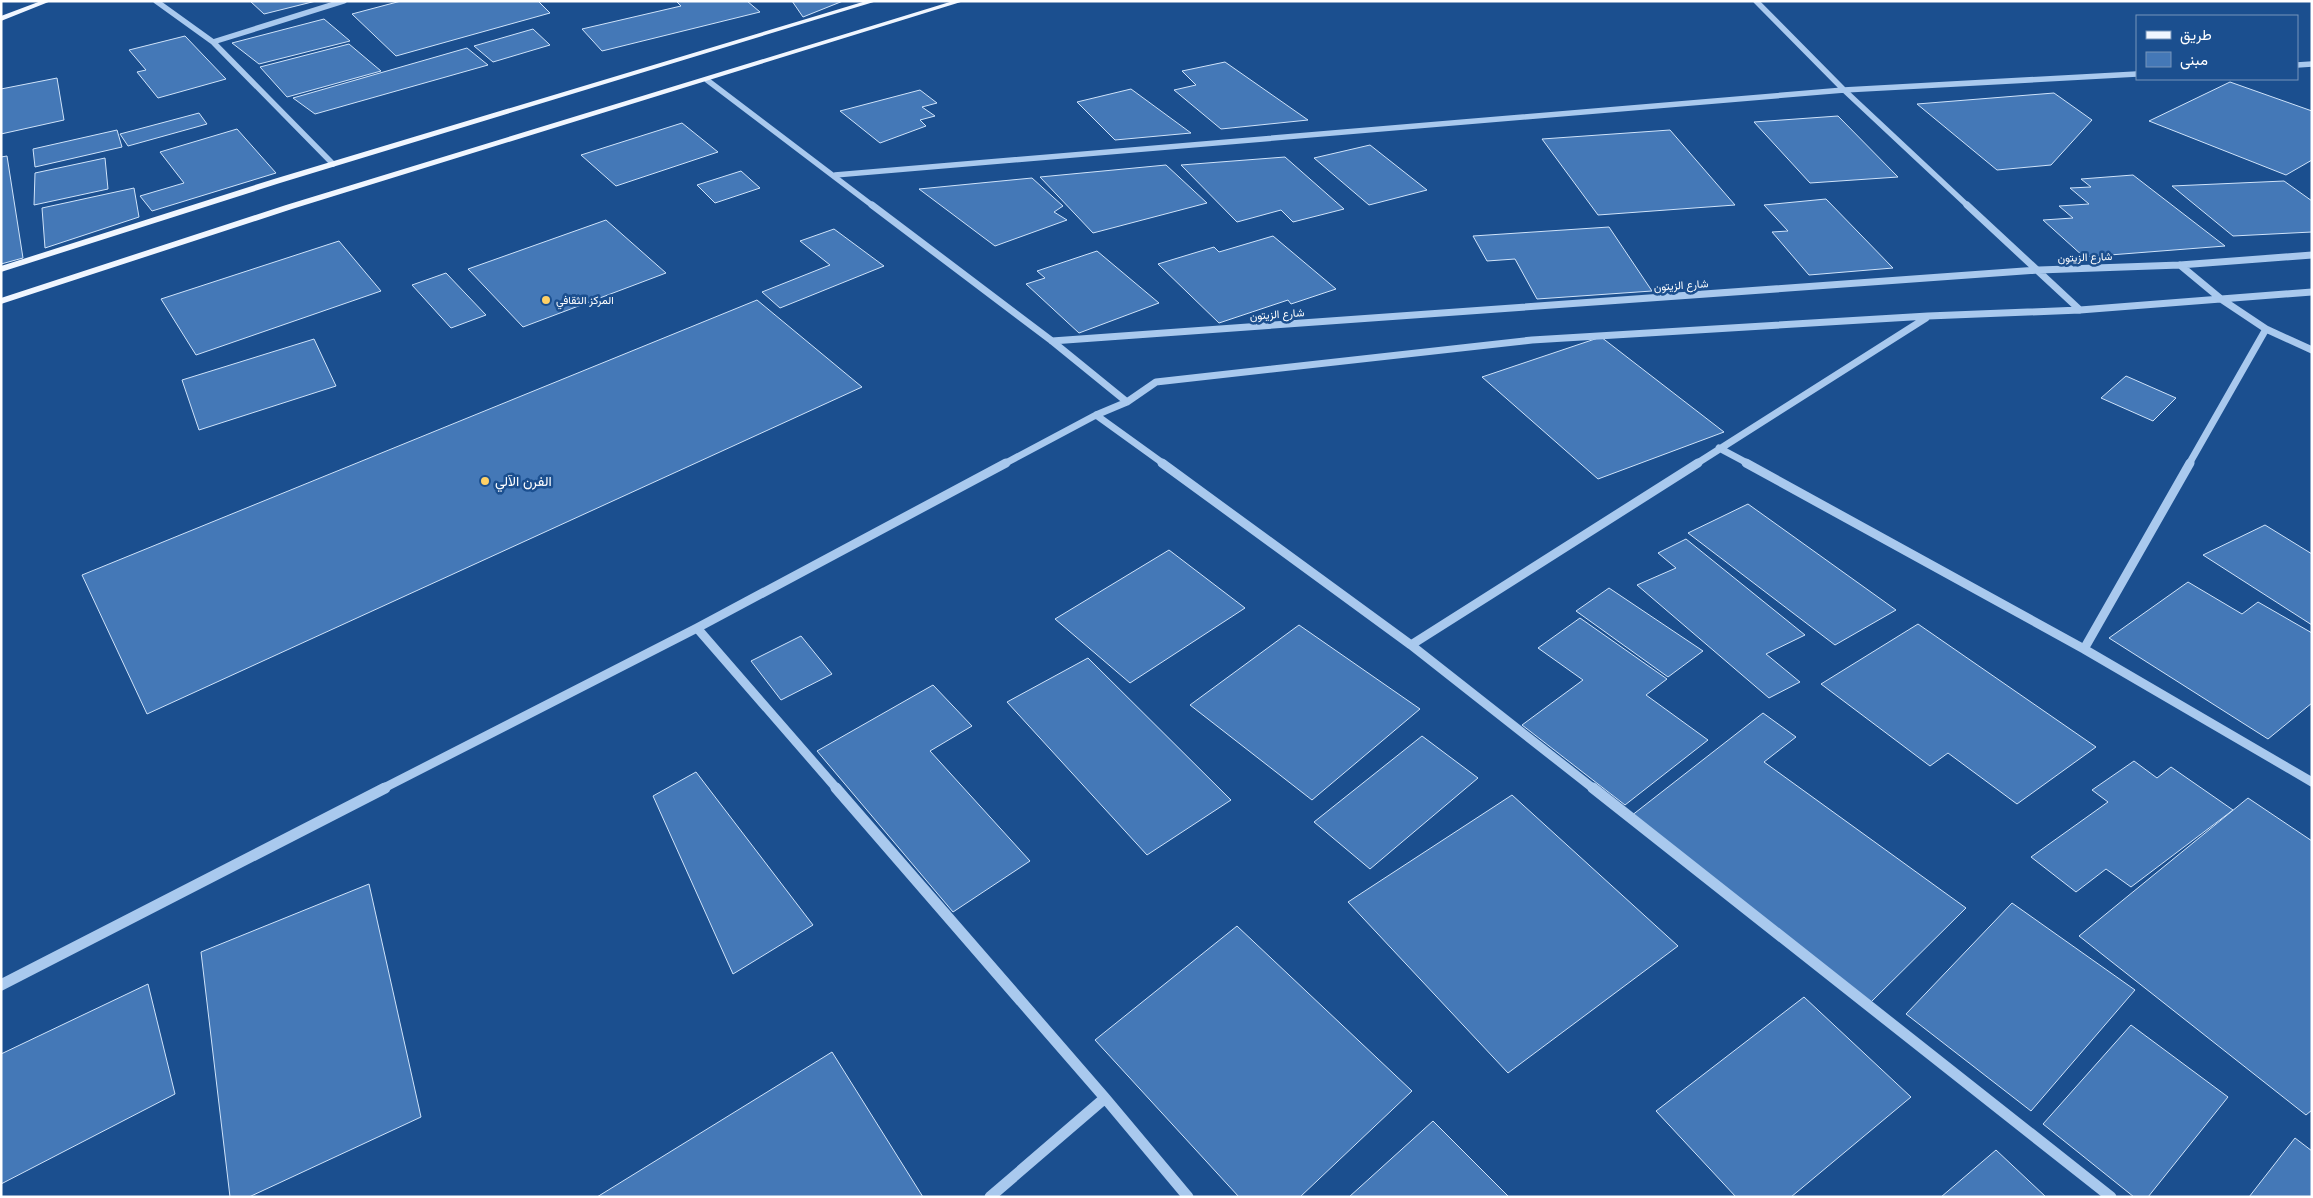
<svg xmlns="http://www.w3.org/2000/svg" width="2313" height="1198" viewBox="0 0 2313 1198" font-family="Montserrat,Vazirmatn,sans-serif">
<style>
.building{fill:#4478b7;stroke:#cfe3fa}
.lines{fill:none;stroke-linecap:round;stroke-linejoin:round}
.minor-far3{stroke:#a9c9ee;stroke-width:5.5}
.minor-far2{stroke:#a9c9ee;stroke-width:7}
.minor-far1{stroke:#a9c9ee;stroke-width:9}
.minor{stroke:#a9c9ee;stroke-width:11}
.major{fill:#f0f6ff;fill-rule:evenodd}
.poi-dot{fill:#ffd166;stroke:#1b4f8f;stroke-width:2}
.labels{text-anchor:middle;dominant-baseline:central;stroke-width:5;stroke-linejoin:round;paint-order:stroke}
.far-street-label{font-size:11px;fill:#fff;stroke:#1b4f8f}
.far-poi-label{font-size:11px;fill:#fff;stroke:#1b4f8f;text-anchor:start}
.poi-label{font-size:14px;fill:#fff;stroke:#1b4f8f;text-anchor:start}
</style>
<rect width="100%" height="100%" fill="#1b4f8f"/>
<path class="building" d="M250,1h66l-52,13z
M401,1h137l12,12 -154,43 -44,-42z
M676,1h71l13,11 -158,39 -20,-22 99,-23z
M792,1h51l-40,16z
M324,19l26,22 -91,23 -27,-21z
M533,29l17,16 -57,17 -19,-16z
M185,36l41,43 -68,19 -21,-26 9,-2 -17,-20z
M349,44l32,27 -94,26 -27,-30z
M467,48l21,17 -173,49 -22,-16z
M1225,62l83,58 -87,9 -47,-39 22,-5 -14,-14z
M57,78l7,42 -63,14v-45z
M2230,82l82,29v49l-26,15 -137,-54z
M1131,89l60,44 -76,7 -38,-38z
M920,90l17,13 -15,4 13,9 -15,4 6,6 -46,17 -40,-32z
M2054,93l38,27 -41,45 -54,5 -80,-66z
M199,113l8,11 -79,22 -8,-12z
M1838,116l60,61 -88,6 -56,-61z
M682,123l36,29 -102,34 -35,-31z
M237,129l39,44 -124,38 -12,-15 44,-13 -24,-31z
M117,130l5,17 -87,20 -2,-18z
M1670,130l65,75 -137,10 -56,-76z
M1370,145l57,45 -58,15 -55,-47z
M7,156l16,102 -22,6v-107z
M1285,157l59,52 -51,13 -12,-12 -44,12 -56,-57z
M105,158l3,31 -74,16 1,-32z
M1166,165l41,38 -114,30 -53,-56z
M741,171l19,17 -45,15 -18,-18z
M2133,175l92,71 -141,11 -41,-37 30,-2 -14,-12 30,-2 -19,-16 21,-1 -10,-8z
M1032,178l31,28 -9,6 13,8 -72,26 -76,-57z
M2284,181l28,20v31l-79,4 -61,-50z
M134,188l5,29 -94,31 -3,-40z
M1826,199l67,69 -84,7 -37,-43 16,-1 -24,-26z
M606,220l60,53 -143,54 -55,-58z
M1609,227l43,64 -115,8 -22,-40 -28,2 -14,-25z
M834,229l50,37 -104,42 -18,-16 68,-27 -30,-24z
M1273,236l63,53 -45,15 -3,-4 -69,23 -61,-59 56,-17 5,5z
M339,241l42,50 -185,64 -35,-56z
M1097,251l62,52 -80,30 -53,-49 19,-6 -8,-7z
M446,273l40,42 -35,13 -39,-43z
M757,300l105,87 -715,327 -65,-139z
M1601,337l123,95 -126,47 -116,-102z
M314,339l22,47 -137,44 -17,-50z
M2126,376l50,22 -23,23 -52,-23z
M1748,504l148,106 -61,35 -147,-112z
M2265,525l47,29v71l-109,-70z
M1686,539l119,96 -39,19 34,28 -31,16 -132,-113 39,-17 -18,-15z
M1169,550l76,58 -115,75 -75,-64z
M2188,582l54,32 16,-12 54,31v70l-44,36 -159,-101z
M1609,588l94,63 -35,26 -92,-66z
M1580,618l87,61 -21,16 62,45 -83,65 -103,-80 61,-45 -45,-32z
M1918,624l178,123 -79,57 -69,-51 -18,13 -109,-82z
M1299,625l121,84 -108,91 -122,-95z
M801,636l31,38 -51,26 -30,-39z
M1088,658l143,142 -84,55 -140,-153z
M933,685l39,41 -42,25 100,110 -77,51 -136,-161z
M1763,713l33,24 -32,25 202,146 -98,97 -237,-189z
M1422,736l56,42 -108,91 -56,-47z
M2134,761l23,17 14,-11 62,43 -102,77 -25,-18 -30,23 -45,-35 77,-55 -16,-12z
M696,772l117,153 -80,49 -80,-178z
M1512,795l166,151 -170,127 -160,-171z
M2248,798l64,43v269l-6,5 -227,-179z
M369,884l52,233 -172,80h-19l-29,-245z
M2012,903l123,87 -104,121 -125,-97z
M1237,926l175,165 -112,106h-61l-144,-157z
M148,984l27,110 -174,90v-130z
M1804,997l107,100 -120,100h-55l-80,-86z
M2131,1025l97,72 -80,100h-14l-91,-73z
M832,1052l91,145h-326z
M1433,1121l76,76h-160z
M2295,1138l17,13v46h-63z
M1996,1150l50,47h-105z"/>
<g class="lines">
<path class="minor-far3" d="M156,1l57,41 120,122
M1756,1l88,89 124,116
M213,42l131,-41
M2297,65l15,-1
M707,80l166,126
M835,175l1009,-85 293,-16"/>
<path class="minor-far2" d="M872,205l180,136 75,61
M1967,205l113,105
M2180,265l41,34 45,30 46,21
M1052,341l987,-71 141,-5 132,-10
M1096,415l68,49
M1719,448l30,16
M1004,464l92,-49 31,-13 29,-20 376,-42 396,-24 152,-6 232,-18
M1696,464l230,-146
M2189,464l77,-135"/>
<path class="minor-far1" d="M1162,463l249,182 183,144
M1746,463l338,186 228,133
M697,628l140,161
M1411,645l287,-182
M2084,649l106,-186
M382,789l315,-161 309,-165"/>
<path class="minor" d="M836,788l269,310 83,99
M1593,788l518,409
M1,985l384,-197
M990,1197l115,-99"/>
<path class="major" d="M41,1h10l-50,20v-5z
M866,1h11l-597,182 -279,89v-6l273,-87z
M953,1h11l-672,208 -291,95v-6l285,-93z"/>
</g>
<g class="poi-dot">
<circle cx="546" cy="300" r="5"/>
<circle cx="485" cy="481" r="5"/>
</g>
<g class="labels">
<g class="far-street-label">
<text transform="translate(2085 257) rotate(-2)">شارع الزيتون</text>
<text transform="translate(1681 285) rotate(-4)">شارع الزيتون</text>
<text transform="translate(1277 314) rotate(-4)">شارع الزيتون</text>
</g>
<g class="far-poi-label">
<text x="556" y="300">المركز الثقافي</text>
</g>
<g class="poi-label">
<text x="495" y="481">الفرن اﻵلي</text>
</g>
</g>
<rect width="2313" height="1198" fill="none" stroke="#ffffff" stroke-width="5"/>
<rect x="2136" y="15" width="162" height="65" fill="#1b4f8f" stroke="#7695bc"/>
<rect x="2146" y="31" width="25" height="8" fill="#f0f6ff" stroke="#7695bc"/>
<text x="2180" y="40" font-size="15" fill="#ffffff">طريق</text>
<rect x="2146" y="52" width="25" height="15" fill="#4478b7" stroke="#7695bc"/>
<text x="2180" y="65" font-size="15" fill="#ffffff">مبنى</text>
</svg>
